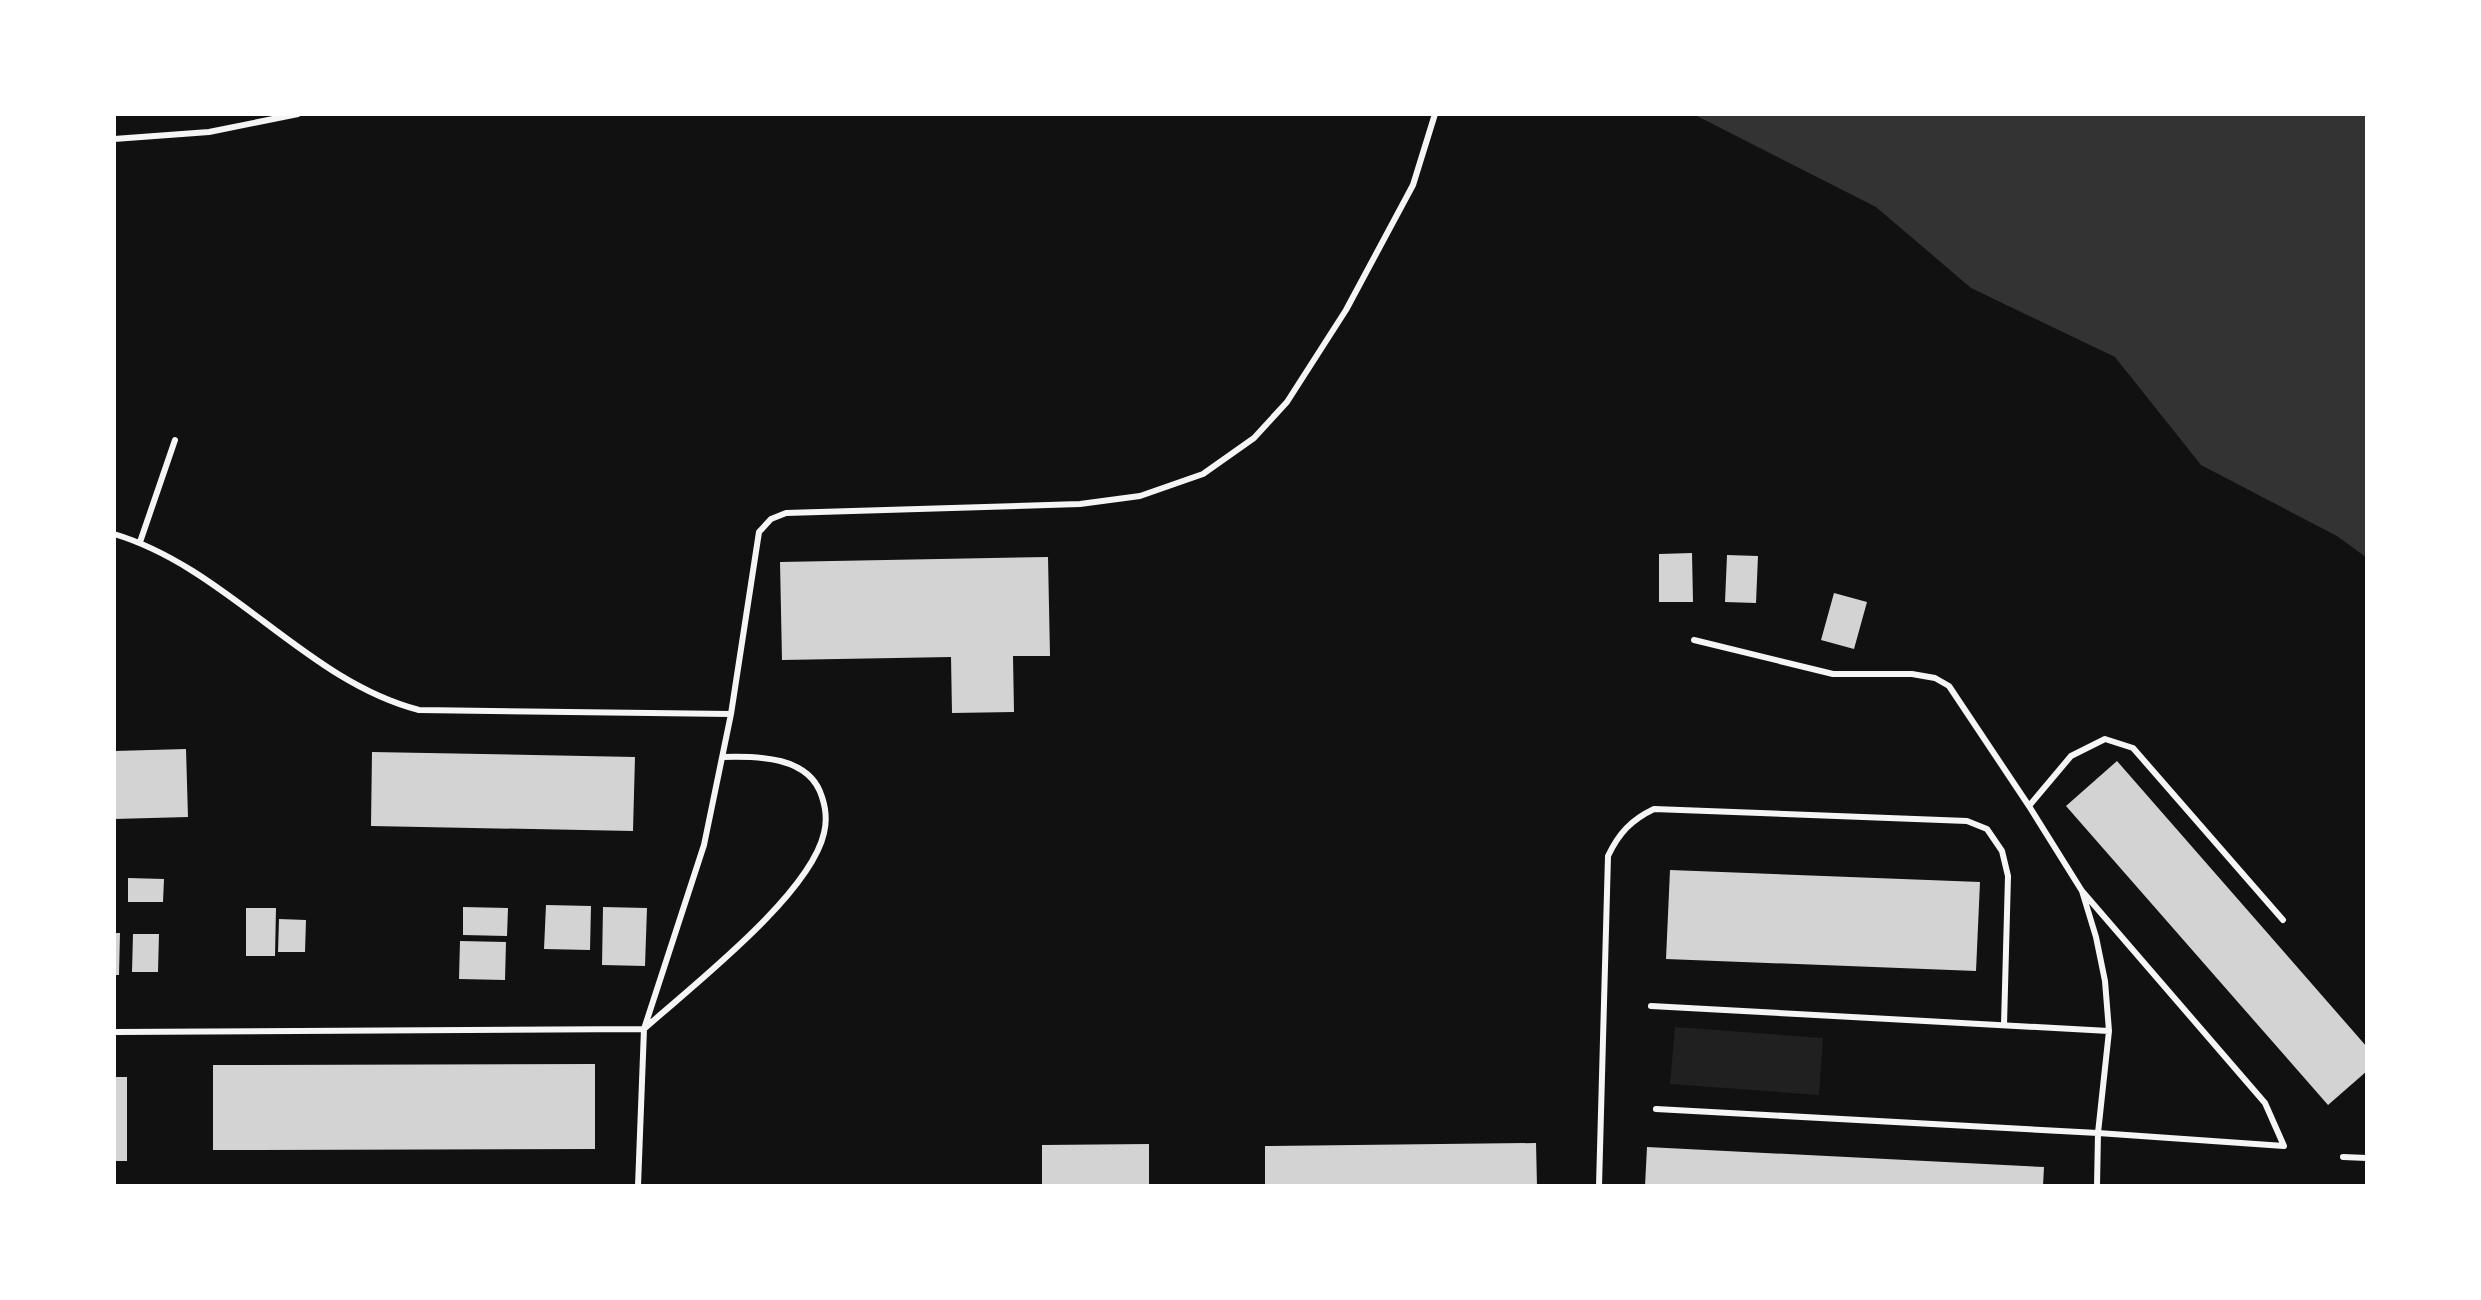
<svg xmlns="http://www.w3.org/2000/svg" width="2481" height="1300" viewBox="0 0 2481 1300" font-family="'DM Sans',sans-serif">
<style>
.green{fill:#202020}
.water{fill:#333}
.building{fill:#d3d3d3}
.lines{fill:none;stroke-linecap:round;stroke-linejoin:round}
.service{stroke:#f5f5f5;stroke-width:6}
</style>
<rect width="100%" height="100%" fill="#111"/>
<path class="green" d="M1675,1027l148,11 -4,57 -149,-11z"/>
<path class="water" d="M1693,114h674v444l-30,-22 -136,-71 -86,-108 -144,-69 -95,-81z"/>
<path class="building" d="M1692,553l1,49h-34v-48z
M1727,555l31,1 -2,47 -31,-1z
M1048,557l2,99h-37l1,56 -62,1 -1,-56 -169,3 -2,-98z
M1834,593l33,9 -13,47 -33,-9z
M186,749l2,68 -74,2v-68z
M372,752l263,5 -2,74 -262,-5z
M2117,761l250,286v24l-39,34 -262,-299z
M1670,870l310,12 -4,89 -310,-12z
M128,878l36,1 -1,23h-35z
M546,905l45,1 -1,44 -46,-1z
M463,907l45,1 -1,28 -44,-1z
M603,907l44,1 -2,58 -43,-1z
M246,908h30l-1,48h-29z
M279,919l27,1 -1,32h-27z
M114,933h6l-1,42h-5z
M133,934h26l-1,38h-26z
M460,941l46,1 -1,38 -46,-1z
M595,1064v85l-382,1v-85z
M114,1077h13v84h-13z
M1536,1143l1,43h-272v-40z
M1149,1144v42h-107v-41z
M1647,1147l397,20 -1,19h-398z"/>
<g class="lines">
<path class="service" d="M114,139l95,-7 89,-18
M114,534c114,34 192,147 305,176l312,4
M140,542l35,-102
M1694,640l139,34h79l23,4 14,8 80,120 53,85 14,46 9,44 4,50 -11,102 -1,53
M2029,806l42,-50 34,-17 28,9 150,172
M1651,1006l458,25
M114,1032l530,-3c48,-43 166,-134 180,-196 3,-12 2,-24 -2,-36 -12,-41 -64,-41 -99,-40
M1656,1109l442,24 186,13 -19,-43 -183,-212
M2343,1157l24,1
M638,1186l6,-157 60,-184 27,-131 28,-182 12,-13 15,-6 294,-9 60,-8 63,-22 51,-36 33,-36 59,-92 67,-125 22,-71
M1599,1186l9,-330c11,-23 23,-36 46,-47l313,12 20,8 15,22 6,25 -4,149"/>
</g>
<rect width="2481" height="1300" fill="none" stroke="#ffffff" stroke-width="232"/>
</svg>
